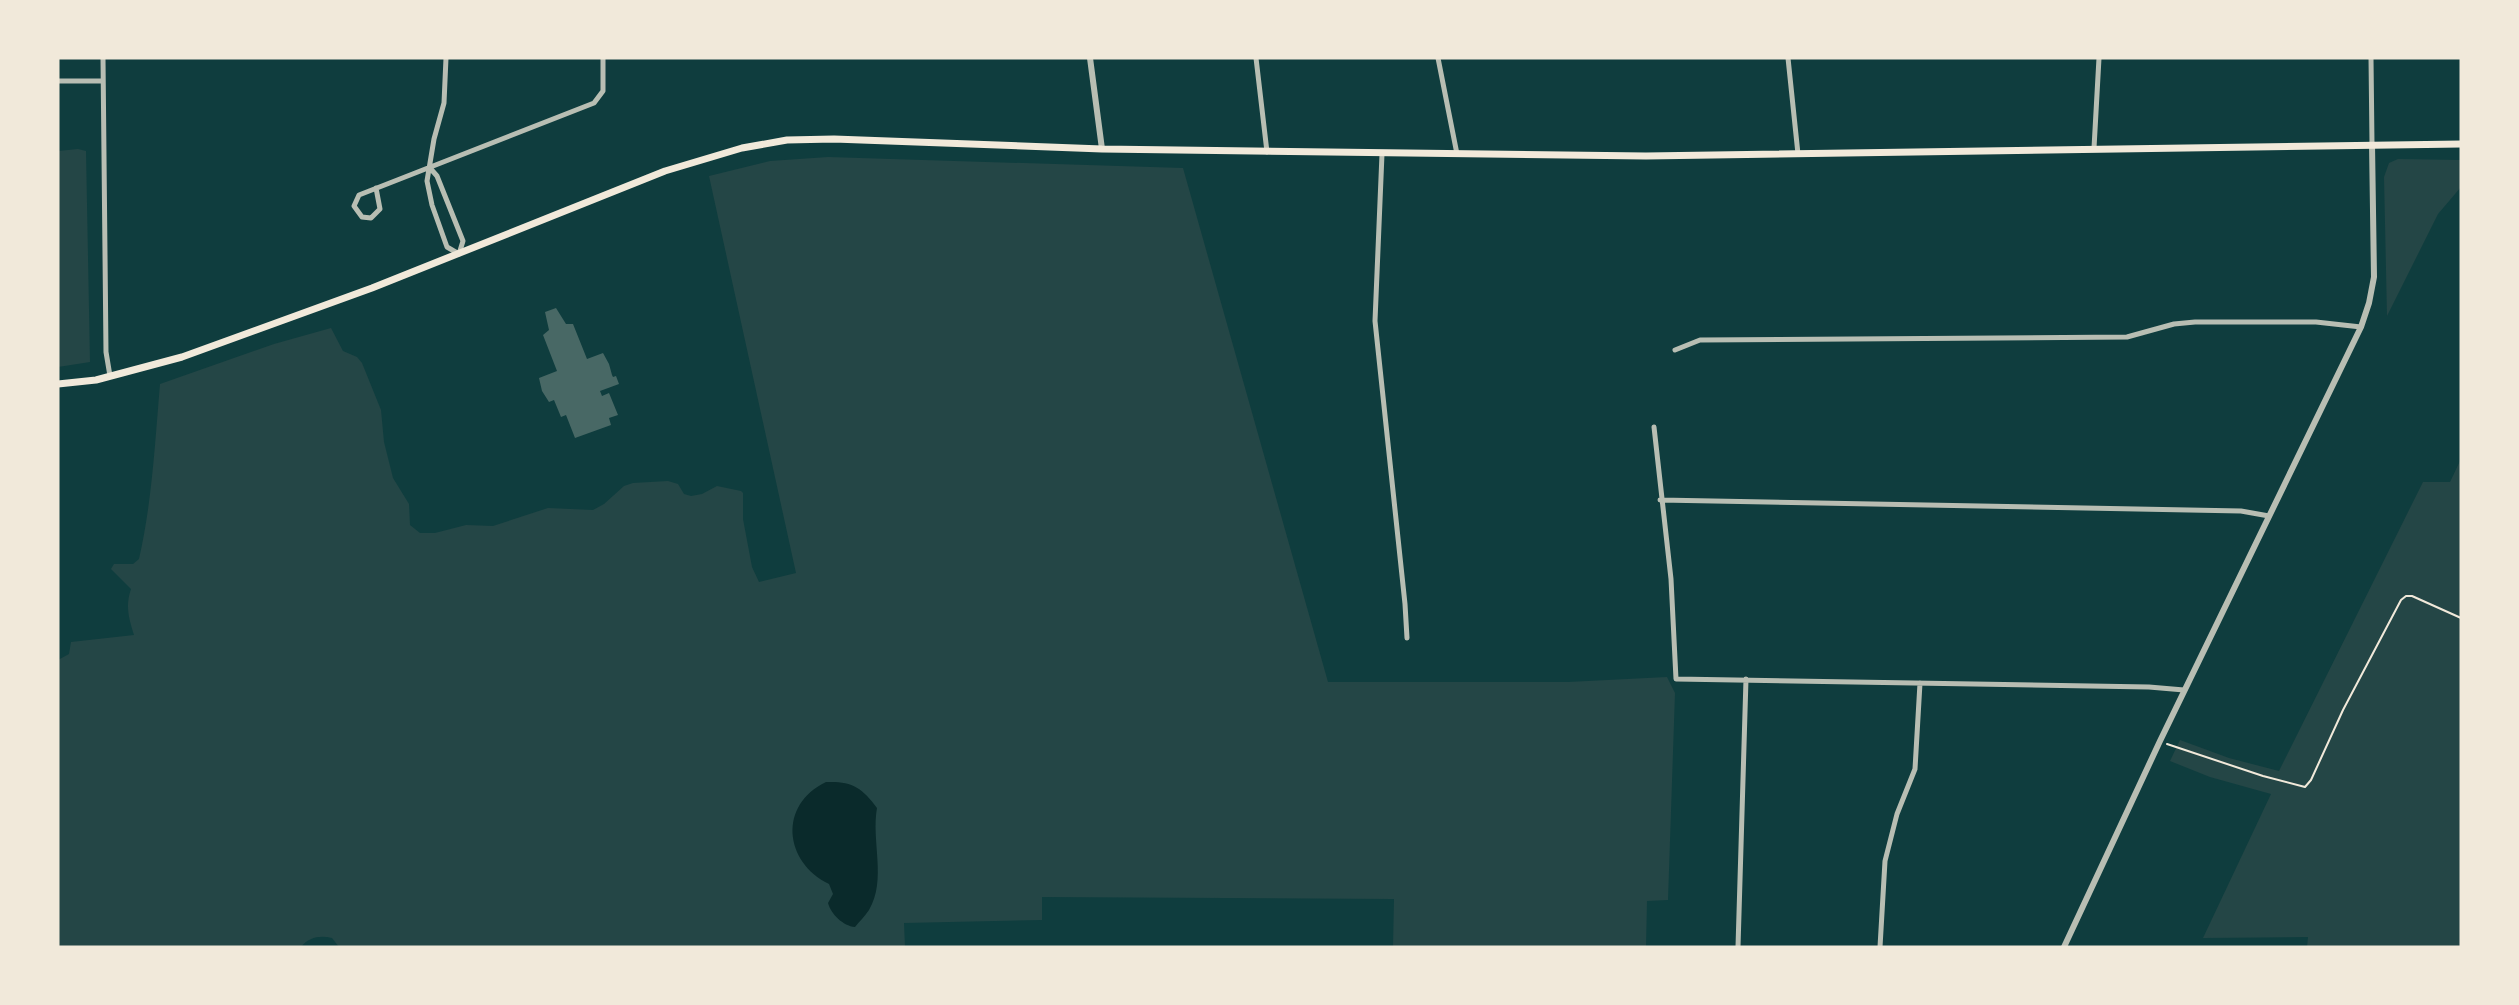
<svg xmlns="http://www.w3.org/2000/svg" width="2519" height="1005" viewBox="0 0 2519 1005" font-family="Arial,sans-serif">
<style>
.green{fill:#244646}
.water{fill:#0a2a2b}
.building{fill:#486865}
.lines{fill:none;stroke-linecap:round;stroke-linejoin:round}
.path{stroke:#f1e9da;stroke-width:2}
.minor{stroke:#b8beb3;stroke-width:5}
.tertiary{stroke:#b8beb3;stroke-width:6}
.secondary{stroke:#f1e9da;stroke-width:7}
</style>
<rect width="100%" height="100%" fill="#0f3d3e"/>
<path class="green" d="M78,149l8,2 4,211 -32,5v-216z
M828,157l355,11 145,514h240l99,-5 8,16 -7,207 -21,1 -1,46h-253l1,-48 -352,-2v23l-138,3 1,24h-566l-7,-9c-12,-3 -23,-1 -31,9h-243v-287l11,-6 2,-12 63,-7c-5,-16 -9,-29 -3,-46l-20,-20 3,-5h19l6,-5c13,-57 16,-116 21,-175l114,-40 57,-16 12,23 14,6 5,6 19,47 3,32 9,36 16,26 1,21 10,8h15l31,-8 27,1 55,-18 45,2 11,-6 20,-18 9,-3 35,-2 10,3 6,10 7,2 11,-2 15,-8 24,5 2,2v26l9,48 7,15 37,-9 -87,-397 61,-15z
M2398,159l63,1v27l-23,27 -51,102 -3,-139 5,-14z
M2461,459v488h-154l1,-10 -105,1 68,-144 -61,-17 -40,-16 10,-21 49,18 50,13 144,-289h27z"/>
<path class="water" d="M826,782c25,-1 36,5 51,26 -6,33 10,72 -8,102 -4,6 -10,12 -14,17 -12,-1 -24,-13 -27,-24l5,-9 -4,-10c-45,-22 -51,-79 -3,-102z"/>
<path class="building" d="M556,308l10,16h7l14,35 16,-6 6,11 3,11 1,2 3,-1 3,8 -19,7 2,5 7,-3 9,22 -9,3 2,7 -36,13 -9,-23 -5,2 -7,-17 -5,2 -7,-11 -3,-13 18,-7 -14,-36 6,-5 -4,-18z"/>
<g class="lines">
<path class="path" d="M2167,744l96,32 42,11 6,-7 32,-70 58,-110 5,-4h6l49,22"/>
<path class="minor" d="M103,58l3,294 4,24
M1256,58l11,94
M1438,58l19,96
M1788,58l10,96
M2371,58l1,86
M58,81h45
M2094,148l5,-90
M1382,154l-7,167 30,283 2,34
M430,168l7,8 26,65 -4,13 -12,-7 -15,-42 -5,-24 7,-42 10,-36 2,-45
M376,188l4,21 -9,9 -9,-1 -8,-11 5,-11 235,-92 9,-12v-33
M1675,350l25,-10 427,-3 47,-13 21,-2h121l45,5
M1654,427l17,152 5,100 473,8 35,3
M1660,500l581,11 28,5
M1738,947l8,-268
M1880,947l5,-86 12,-47 18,-45 5,-86"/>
<path class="tertiary" d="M1090,58l12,91
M2064,947l96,-206 201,-414 8,-24 5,-26 -2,-133"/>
<path class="secondary" d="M58,384l38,-4 86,-23 190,-69 293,-117 77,-23 45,-8 47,-1 268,10 544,7 815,-12"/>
</g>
<rect width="2519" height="1005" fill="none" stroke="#f1e9da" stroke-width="119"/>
</svg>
